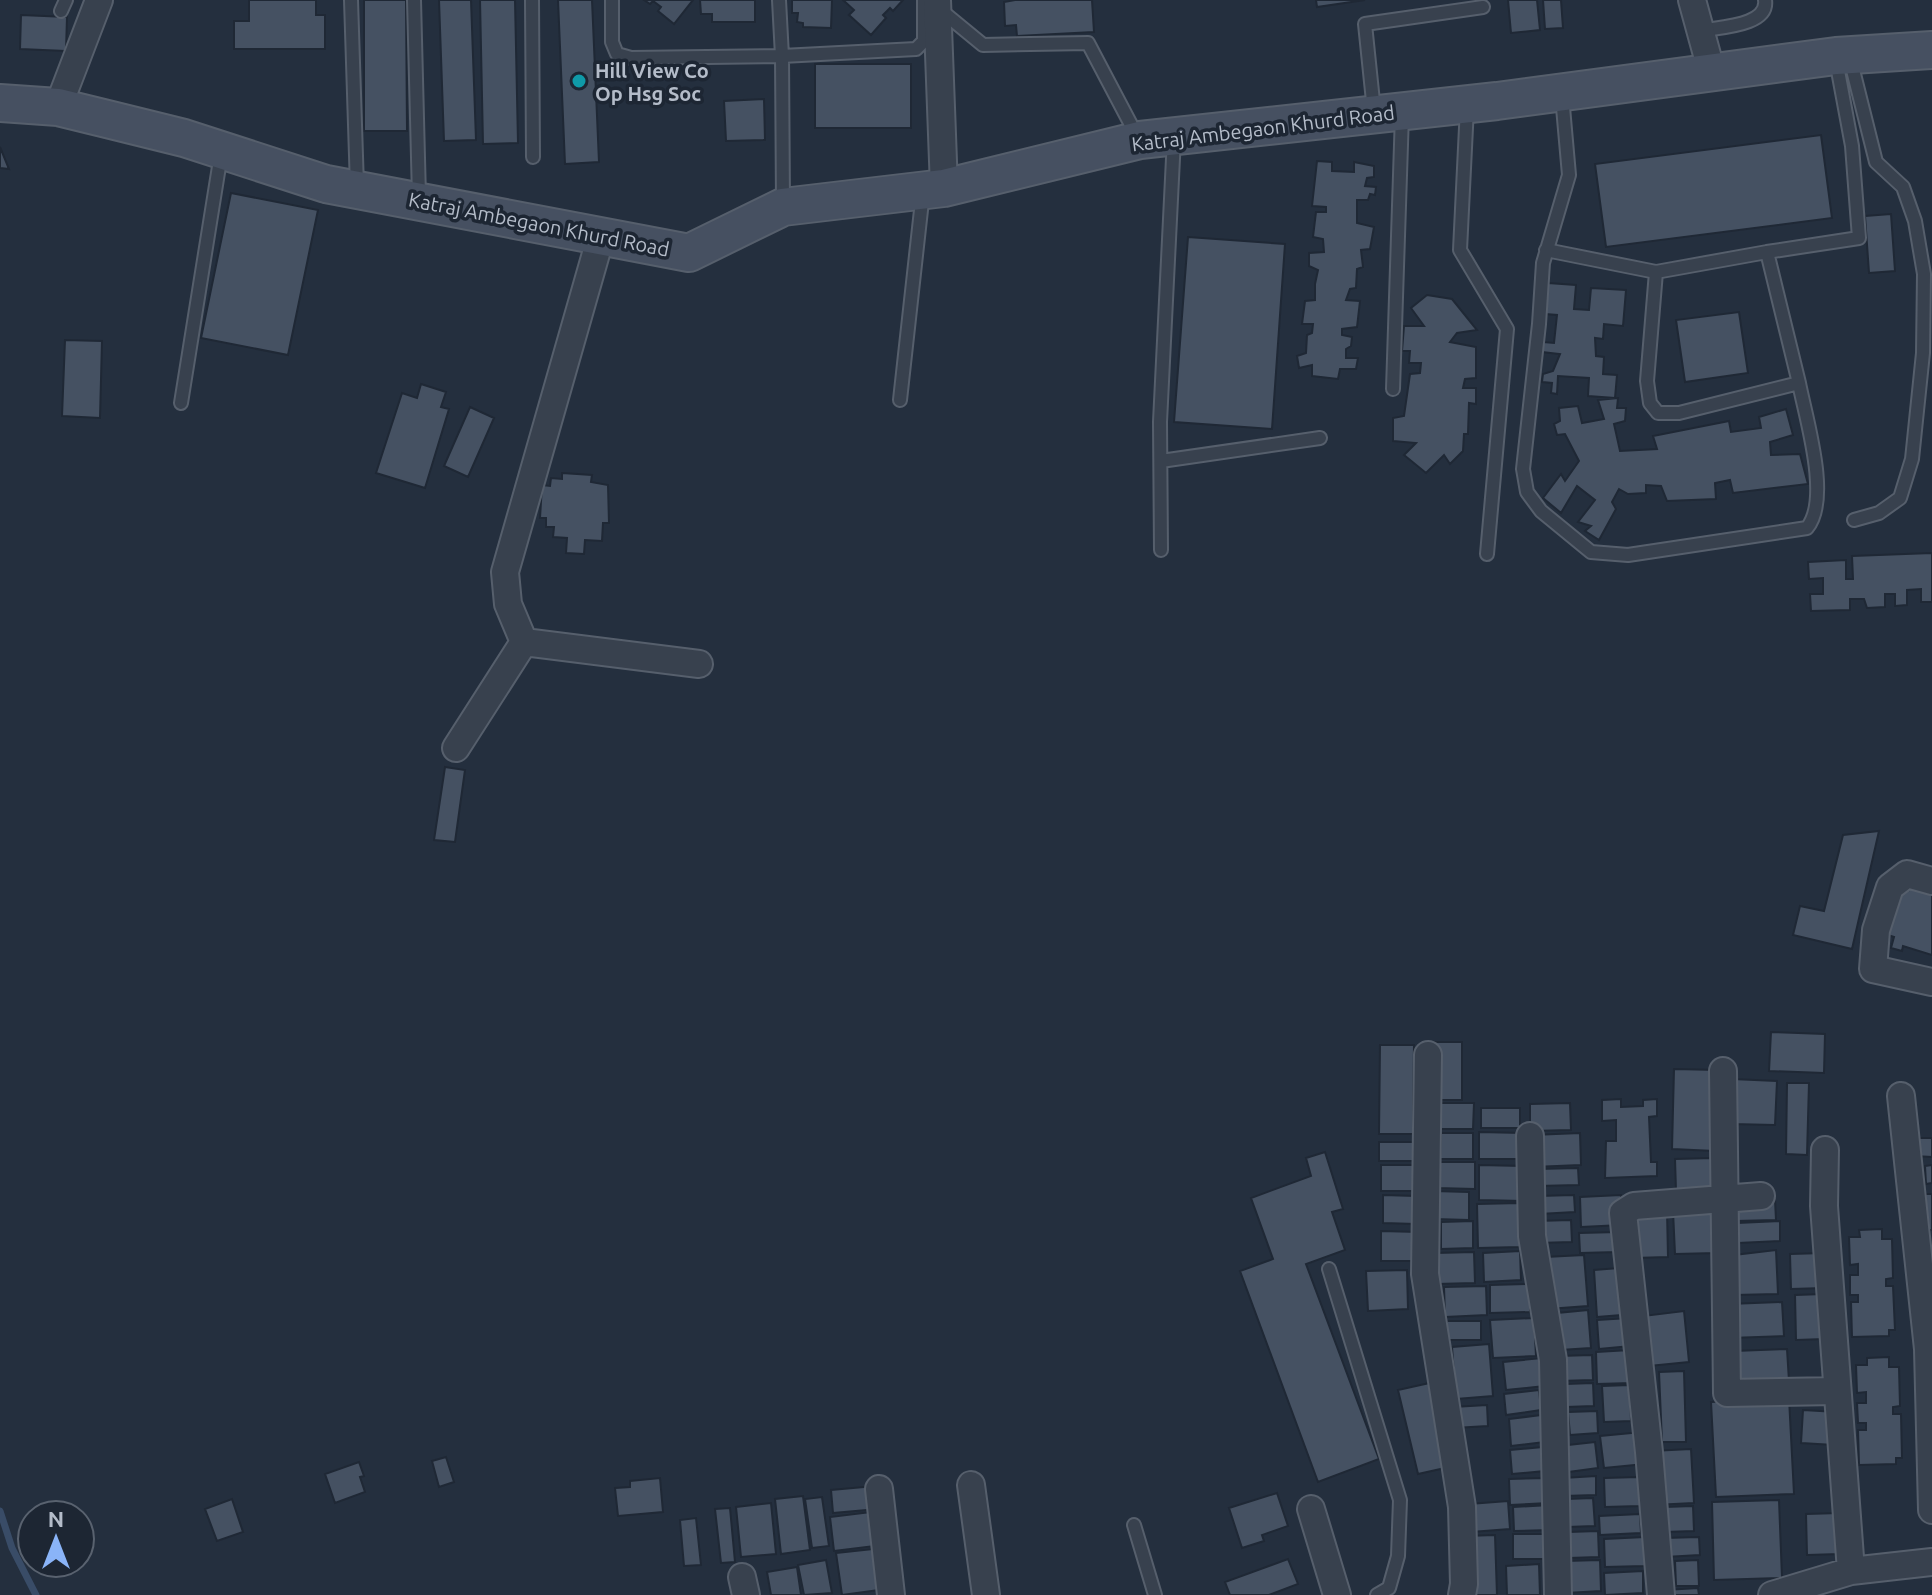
<svg xmlns="http://www.w3.org/2000/svg" width="1932" height="1595" viewBox="0 0 1932 1595" font-family="Ubuntu,sans-serif">
<style>
.lines{fill:none;stroke-linecap:round;stroke-linejoin:round}
.stream{stroke:#394c67;stroke-width:7}
.building{fill:#455162;stroke:#1f2835;stroke-width:2}
.lane-casing{stroke:#565f6c;stroke-width:16}
.street-casing{stroke:#565f6c;stroke-width:30}
.secondary-casing{stroke:#565f6c;stroke-width:40}
.lane{stroke:#38414e;stroke-width:12}
.street{stroke:#38414e;stroke-width:26}
.secondary{stroke:#465061;stroke-width:36}
.culture-dot{fill:#0f9aa8;stroke:#1d2633;stroke-width:3}
.labels{text-anchor:middle;dominant-baseline:central;stroke-width:7;stroke-linejoin:round;paint-order:stroke}
.poi-label{font-size:20px;font-weight:bold;fill:#b4bcc9;stroke:#1d2633;text-anchor:start}
.street-label{font-size:20px;fill:#b4bcc9;stroke:#1d2633}
</style>
<rect width="100%" height="100%" fill="#242f3e"/>
<g class="lines">
<path class="stream" d="M0,1511l12,37 24,47"/>
</g>
<path class="building" d="M249,0h67v15h9v34h-91v-28h15z
M364,0h42l1,131h-43z
M439,0h32l5,140 -32,1z
M480,0h35l3,143 -35,1z
M558,0h34l7,162 -34,2z
M644,0h49l-19,24 -16,-13 3,-4 -8,-6 -3,3z
M700,0h55v22h-43v-8h-11z
M792,0h40l-1,28 -28,-1v-4l-6,-1 1,-9h-6z
M843,0h60l-10,11 -3,-3 -7,7 3,3 -15,17 -22,-20 5,-5z
M1015,0h77l2,32 -77,4 -1,-11 -11,1 -1,-24z
M1316,0h49l-48,7z
M1508,0h29l3,30 -29,3z
M1543,0h18l2,28 -18,1z
M21,15l46,2 -1,34 -46,-2z
M815,64h96v64h-96z
M764,99l1,41 -39,1 -2,-40z
M1821,135l11,83 -226,29 -11,-83z
M0,147l9,22 -9,-1z
M1317,161l15,1v9l22,1v-10l20,4v11l-7,1 -2,8 11,1 -1,8 -5,-1 -2,6h-11v23l17,4 -4,22 -9,1 2,17 -6,2 -1,19 -6,1 -4,11 14,1 -3,26 -15,2v6l10,2 -1,9 -5,3v9h12l-2,11h-16l-2,10 -26,-3v-11l-13,3 -2,-12 9,-3 1,-18 5,-2 1,-9h-11l3,-23 10,-1v-16l3,-14 -9,-4v-13l15,-1 -1,-13 -10,-2 3,-25h10v-5l-14,-1z
M231,193l87,17 -30,145 -87,-17z
M1891,214l4,57 -26,2 -4,-57z
M1188,237l97,7 -13,185 -98,-7z
M1548,283l28,2 -2,24 15,1 2,-22 35,2 -3,36 -19,-2 -1,15 -8,-1 1,18 8,1 -1,17 14,1 -2,23 -27,-2 1,-18 -31,-2 -1,18 -6,-1 1,-10 -10,-1 1,-8 10,-3 7,-17 -18,-2 1,-10 11,1 3,-28 -12,-1z
M1427,295l25,4 25,31 -20,3 -7,9 26,5v31l-11,1 -2,9h13v16l-7,-1 -1,31h-4l-1,17 -13,13 -6,-9 -18,18 -22,-18 12,-12 -23,-2v-23l11,-2 6,-42 10,-1 1,-10h-12l1,-12h-8l2,-25h20l-13,-18z
M1739,312l9,61 -63,9 -9,-62z
M65,340l37,1 -2,77 -38,-2z
M421,384l25,8 -5,15 8,2 -24,79 -49,-15 26,-80 15,5z
M1618,398l-1,10h9l-1,13 -11,3 6,27 37,-2 -4,-13 76,-15 2,11 30,-4 -2,-11 27,-8 7,26 -23,7 1,13 29,-1 8,30 -75,9 -3,-13 -15,3 1,16 -49,2 -6,-15 -15,-1v8l-18,1 -9,-5 -7,13 4,7 -17,31 -14,-9 6,-5 -13,-4 17,-22 -18,-14 -16,27 -18,-15 18,-24 4,7 14,-20 -14,-27 -8,1 -3,-11 6,-3 -1,-13 19,-2 4,17 22,-4 -6,-19z
M470,407l24,11 -26,59 -24,-11z
M562,473l30,2 -1,7 17,3 1,38h-6l-1,18 -17,-1 -1,14 -18,-1 1,-15 -14,-1 1,-10h-8v-9h-6l2,-33 8,1 1,-8 11,1z
M1932,553v49h-11v-13l-14,1v15l-12,1v-12h-10v13l-18,1 -3,-9h-14v11l-39,1 -1,-17h13v-16l-14,1 -1,-17 38,-2v19h7l-1,-23z
M445,767l20,3 -10,72 -21,-2z
M1879,831l-27,118 -59,-14 7,-29 24,5 19,-76z
M1911,881l21,9v65l-29,-9 -1,5 -11,-3 3,-11 -13,-4 13,-47 15,4z
M1771,1032l54,2 -1,39 -55,-2z
M1434,1042h28v58h-28z
M1380,1045h34l-1,89h-34z
M1674,1069l44,1 -3,81 -43,-2z
M1732,1079l45,2 -2,44 -44,-1z
M1787,1083h22l-2,72 -21,-1z
M1621,1099v8l22,-1v-6l14,-1v17l-8,1 2,45h6v14l-52,2 1,-37h10v-21l-14,1v-21z
M1440,1103h34l-1,26h-33z
M1570,1103l1,27 -41,1v-27z
M1481,1108h39v20h-39z
M1479,1132l44,1v26h-44z
M1441,1133h32v26h-33z
M1580,1133l1,32 -48,2 -1,-32z
M1915,1138h17v19l-18,-1z
M1379,1142h37l-1,19h-36z
M1325,1152l18,57 -11,3 13,38 -39,14 73,195 -61,23 -78,-211 33,-12 -22,-61 60,-22 -5,-18z
M1713,1158l1,31 -38,2 -1,-32z
M1436,1162h39v27l-39,-1z
M1381,1165h35v26h-35z
M1479,1165l44,1v35l-44,-1z
M1932,1165v18l-6,1 -1,-18z
M1578,1168l1,17 -42,1v-17z
M1434,1191l35,1v28l-35,-1z
M1925,1194h7v36h-5z
M1383,1195l33,1v28l-33,-1z
M1574,1195l1,17 -36,2 -1,-18z
M1621,1195l1,30 -41,2 -1,-30z
M1775,1200l1,20 -40,1 -1,-20z
M1520,1203v44l-42,1 -1,-44z
M1667,1210l1,47 -34,1 -2,-47z
M1716,1210l1,43 -42,1 -2,-43z
M1571,1220l1,22 -35,1 -1,-22z
M1473,1221v27l-32,1v-27z
M1780,1221v20l-42,2 -1,-20z
M1882,1229v10h10l1,39 -7,1v7h7l2,44h-6v6l-37,1 -1,-35h7v-7h-8v-20h8v-11l-8,1 -1,-28h11l-1,-7z
M1381,1231l38,1v29h-38z
M1618,1232v20l-38,1 -1,-20z
M1776,1250l2,44 -44,1v-40z
M1520,1251l1,29 -37,2 -1,-29z
M1474,1252l1,31 -39,1 -1,-31z
M1823,1253l2,35 -34,1 -1,-35z
M1584,1255l4,51 -40,3 -3,-52z
M1619,1268l3,47 -25,2 -3,-47z
M1407,1270l1,39 -40,2 -2,-40z
M1530,1284v28l-40,1v-28z
M1486,1286l1,29 -42,2 -1,-30z
M1823,1294l2,45 -29,1 -1,-45z
M1782,1302l2,34 -54,2 -1,-34z
M1588,1310l3,38 -31,2 -3,-37z
M1684,1311l5,51 -40,4 -6,-50z
M1534,1318l2,38 -43,2 -3,-38z
M1629,1318l2,28 -32,3 -2,-29z
M1447,1321h34v19h-34z
M1489,1344l4,52 -37,3 -4,-52z
M1787,1349l2,32 -54,2 -1,-32z
M1630,1350l2,33 -35,1 -1,-32z
M1592,1355l1,25 -34,1 -1,-25z
M1889,1357v10h10l1,39 -7,1v7h8l1,44h-6v6l-37,1 -1,-35h8v-7h-8l-1,-20h9v-11l-9,1 -1,-28h11v-7z
M1542,1358l3,28 -39,4 -3,-28z
M1684,1371l2,71h-24l-3,-70z
M1434,1382l20,84 -36,8 -20,-84z
M1593,1383l1,23 -28,1 -1,-23z
M1630,1385l1,36 -27,1 -2,-36z
M1539,1390l2,20 -35,5 -2,-21z
M1789,1398l5,96 -78,3 -5,-95z
M1487,1405l1,21 -34,2 -1,-21z
M1803,1410l34,2 -3,33 -33,-2z
M1597,1411l1,22 -28,2 -2,-23z
M1541,1415l4,27 -34,4 -2,-27z
M1642,1432l3,32 -41,4 -4,-32z
M1595,1442l3,26 -37,5 -2,-27z
M1543,1447l2,24 -33,3 -2,-24z
M1691,1449l3,54 -40,2 -3,-54z
M446,1457l8,25 -15,5 -7,-26z
M359,1462l5,14 -4,1 5,15 -30,11 -10,-29z
M1596,1476v19l-32,1 -1,-18z
M1639,1477l1,29 -35,1 -1,-29z
M660,1478l3,34 -45,4 -3,-28 15,-1v-6z
M1548,1478l1,25 -39,2 -1,-26z
M875,1486l3,23 -45,4 -2,-23z
M1277,1493l11,33 -26,9 2,6 -22,7 -13,-40z
M803,1496l7,54 -29,4 -6,-55z
M822,1497l7,49 -17,2 -7,-49z
M1593,1498l2,28 -28,1 -1,-28z
M232,1499l11,33 -26,9 -12,-32z
M1779,1500l3,78 -68,2 -2,-78z
M1508,1501l2,28 -39,3 -2,-28z
M771,1503l5,51 -35,3 -5,-50z
M1550,1505l1,25 -37,1 -1,-24z
M1693,1506l1,25 -30,1v-25z
M730,1508l5,54 -14,1 -6,-54z
M871,1512l4,34 -41,5 -4,-34z
M1839,1513l1,41 -33,1 -1,-41z
M1640,1514l1,19 -41,2 -1,-19z
M696,1518l5,47 -17,1 -4,-46z
M1598,1531l1,26 -30,1 -1,-26z
M1513,1534h37v25h-37z
M1495,1535l2,60h-30l-2,-59z
M1645,1537v29l-40,1 -1,-28z
M1699,1537l1,18 -35,2 -1,-19z
M873,1549l6,41 -37,5 -6,-42z
M1288,1559l10,25 -29,11h-39l-5,-13z
M826,1560l6,33 -28,2 -6,-30z
M1600,1560l1,31 -35,2 -1,-32z
M1698,1560l1,26h-23l-1,-25z
M1539,1564l1,31h-33l-1,-29z
M797,1567l4,28h-30l-4,-23z
M1643,1571v22l-38,2 -1,-22z
M1698,1588l1,7h-34v-5z"/>
<g class="lines">
<defs>
<path id="lane" d="M351,0l6,187
M414,0l5,197
M532,0l1,157
M612,0v42l5,12 14,4 151,-2 134,-7 8,-8v-41
M779,0l3,56 1,148
M938,8l45,37 105,-2 50,95
M61,11l5,-11
M1700,31c19,-4 69,-5 65,-31
M1850,58l26,104 27,25 12,34 9,53 -1,79 -11,106 -12,39 -21,15 -25,7
M1562,96l7,79 -26,88 -4,61 -16,145 4,23 14,19 50,41 37,3 179,-27c24,-29 -1,-109 -8,-145
M1467,107l-7,143 47,79 -20,225
M1374,111l-9,-87 118,-17
M1546,250l110,22 111,-20
M1656,272l-9,109 3,22 8,10h21l120,-30 -32,-131 92,-14 -7,-92 -16,-86
M1393,389l9,-275
M900,400l23,-208
M181,403l40,-249
M1161,461l159,-23
M1161,550l-1,-128 14,-284
M1329,1269l71,231 -2,56 -9,32 -12,7
M1134,1525l21,70"/>
<path id="street" d="M937,0l7,188
M1692,0l20,73
M58,107l41,-107
M524,642l-16,-38 -3,-32 96,-336
M524,642l175,22
M456,748l68,-106
M1932,881l-25,-7 -17,13 -14,43 -3,39 59,13
M1428,1055l-3,219 37,233 2,77 -2,11
M1723,1071l4,322 110,-2
M1901,1096l27,253 4,161
M1530,1136l2,100 21,124 5,235
M1825,1150l-1,56 27,365 81,-9
M971,1485l15,110
M879,1489l12,106
M1311,1509l26,86
M742,1577l4,18
M1661,1595l-12,-143 -26,-239 11,-7 127,-10
M1772,1595l79,-24"/>
<path id="secondary" d="M0,103l58,4 45,11 81,20 142,46 363,69 94,-46 161,-19 196,-48 357,-39 339,-45 96,-6"/>
</defs>
<use href="#lane" class="lane-casing"/>
<use href="#street" class="street-casing"/>
<use href="#secondary" class="secondary-casing"/>
<use href="#lane" class="lane"/>
<use href="#street" class="street"/>
<use href="#secondary" class="secondary"/>
</g>
<circle class="culture-dot" cx="579" cy="81" r="8"/>
<g class="labels">
<g class="poi-label">
<text x="595" y="70">Hill View Co<tspan x="595" dy="23">Op Hsg Soc</tspan></text>
</g>
<g class="street-label">
<text transform="translate(1263 128) rotate(-7)">Katraj Ambegaon Khurd Road</text>
<text transform="translate(539 224) rotate(11)">Katraj Ambegaon Khurd Road</text>
</g>
</g>
<g transform="translate(56 1539)"><circle r="38" fill="#1d2633" stroke="#59626f" stroke-width="2"/>
<path d="M0-6L14 30L0 20L-14 30Z" fill="#8ab4f8"/>
<text y="-12" font-size="22" font-weight="bold" text-anchor="middle" fill="#b4bcc9">N</text>
</g>
</svg>
